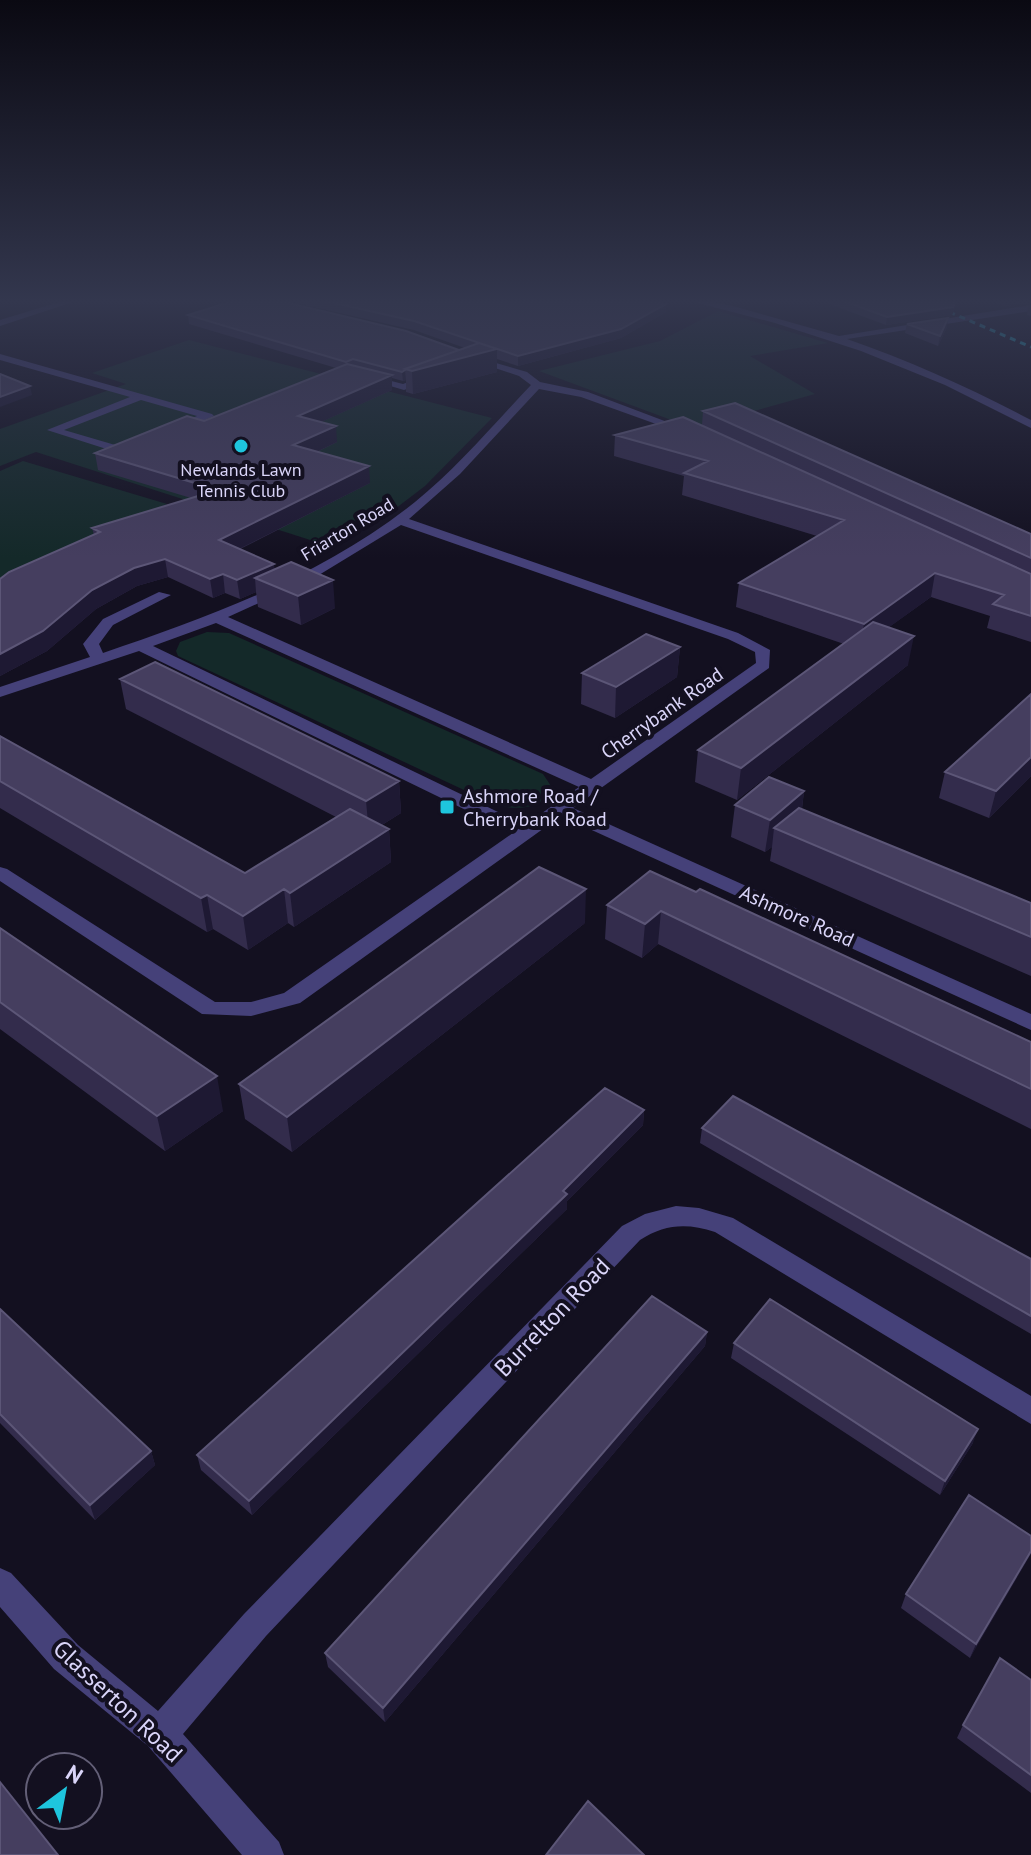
<svg xmlns="http://www.w3.org/2000/svg" width="1031" height="1855" viewBox="0 0 1031 1855" font-family="'PT Sans',sans-serif">
<style>
.green{fill:#142929}
.lines{fill:none;stroke-linecap:round;stroke-linejoin:round}
.minor{fill:#454179;fill-rule:evenodd}
.rail{stroke:#1ec5dd;stroke-width:3;stroke-dasharray:6 5;stroke-linecap:butt}
.wall{fill:#332c4c}
.shaded-wall{fill:#1e1933}
.building{fill:#453e5f;stroke:#5c5677;stroke-width:2}
.poi-dot{fill:#1ec5dd;stroke:#131020;stroke-width:3}
.labels{text-anchor:middle;dominant-baseline:central;stroke-width:8;stroke-linejoin:round;paint-order:stroke}
.far-poi-label{font-size:18px;fill:#dad5f9;stroke:#131020}
.far-street-label{font-size:18px;fill:#dad5f9;stroke:#131020}
.street-label{font-size:20px;fill:#dad5f9;stroke:#131020}
.poi-label{font-size:20px;fill:#dad5f9;stroke:#131020;text-anchor:start}
.near-street-label{font-size:24px;fill:#dad5f9;stroke:#131020}
</style>
<rect width="100%" height="100%" fill="#131020"/>
<path class="green" d="M718,311l110,32 -78,13 65,38 -122,34 -154,-57 121,-30z
M189,340l303,78 -67,68 -38,29 -55,32 -296,-95 -36,14v-37l126,-45 -34,-11z
M23,461l144,43 -167,79v-112z
M207,632l22,1 314,141 10,15c-11,21 -37,21 -57,16l-318,-149 -2,-5 4,-9z"/>
<g class="lines">
<path class="minor" d="M69,299h13l-82,27v-6z
M683,299h16l34,7 106,30 192,-31v6l-184,28c64,22 125,50 184,81v8l-86,-43 -84,-34 -86,-28z
M0,354l212,60 2,2 -40,17 -4,-1v-4l27,-12 -56,-16 -77,30 58,17 12,-4 6,3 -13,7h-8l-72,-23 83,-33 -130,-37z
M468,355l59,17 13,10 48,10 103,39 -10,2 -100,-36 -42,-8 -79,85 -51,45 329,114 32,17 -1,18 -196,140 458,206v16l-470,-214 -261,187 -49,13 -49,-2 -202,-133v-14l7,2 208,133h36l33,-9 229,-160 -374,-182 -139,46v-10l90,-30 -7,-13 20,-25 56,-27 12,3 -58,30 -14,19 4,9c109,-37 221,-78 312,-151 42,-34 78,-77 116,-117l-12,-9 -51,-17zM401,525l327,114 27,13 1,11 -165,116 -363,-162 86,-39zM216,623l363,164 -54,38 -372,-179z
M430,374l4,1v4l-30,11 -41,-12 5,-3 35,9z
M676,1206l23,2 34,10 298,178v28l-316,-192c-28,-9 -50,-8 -75,8l-374,396 -83,98 96,108 5,13h-42l-94,-109 -94,-77 -54,-62v-39l11,5 67,72 80,66 86,-97 378,-388 23,-12z"/>
<path class="rail" d="M919,299l112,48"/>
</g>
<path class="wall" d="M279,299h357l30,5v8l-45,26 -103,28 -21,-7v13l-84,22 -7,-2v-12l-3,1 -11,-3v12l-71,32 16,20 -20,10 53,31 -130,66 35,20 60,39 -34,17 -43,-18 -2,-15 -16,7 -15,-6 -12,5 -45,-21 -31,9 -41,23 -49,42 -47,25v-97l94,-44 -2,-7 99,-30 -93,-28 -3,-17 109,-32 132,-53 -147,-44 -1,-9 271,35 6,-2 -51,-18z
M816,299h143l-7,16 -66,10z
M986,299h45v4l-26,3z
M1031,306v10l-4,-1 1,-8z
M907,324l40,3 -9,19 -33,-13z
M703,411l328,123v108l-44,-14 3,-12 -59,-19 -42,30 19,38 -171,135 -42,-18 3,-32 146,-106 -108,-37 3,-24 78,-47 -135,-41 2,-19 -70,-20 1,-21 87,-10z
M680,647l-3,30 -62,41 -34,-14 1,-31z
M120,679l279,102 2,32 -19,12 7,4 2,33 -97,65 -6,-4 -40,27 -35,-21 -6,3 -207,-124v-72l245,137 91,-56 -210,-108z
M1031,694v82l-42,42 -50,-20 6,-26z
M804,791l-2,18 229,94v73l-261,-115 2,-14 -7,5 -34,-15 4,-32z
M650,871l381,171v87l-373,-185 -16,14 -37,-19 2,-34z
M585,923l-293,229 -47,-33 -6,-35z
M0,928l223,183 -58,40 -165,-122z
M644,1110l-1,15 -76,76v8l-315,306 -51,-45 -4,-15z
M702,1128l329,131v75l-331,-191z
M0,1309l151,142 4,14 -60,55 -95,-97z
M707,1332l-2,14 -320,376 -57,-55 -3,-14z
M734,1343l239,100 -33,52 -209,-137z
M1031,1536l-61,122 -69,-50 5,-14z
M1031,1680v113l-74,-55 6,-13z"/>
<path class="shaded-wall" d="M957,299h2l-7,16 -66,10 1,-8z
M1007,299h24v4l-26,3z
M666,304v8l-45,26 -103,28v-10z
M948,318l-1,9 -9,19 2,-10z
M497,349v23l-84,22 -1,-23z
M405,370l1,10 -3,1 -1,-9z
M392,375v15l-93,42 -1,-16z
M30,386l2,9 -32,12v-10z
M336,426l1,16 -42,20 -2,-17z
M369,466l1,17 -149,75 -2,-18z
M165,559l3,18 -31,9 -41,23 -49,42 -47,25v-22l92,-64 42,-22z
M274,564l3,18 -22,-4 1,14 -16,7 -3,-19z
M935,573l-4,24 -72,52 5,-25z
M223,574l2,19 -12,5 -3,-19z
M333,580l2,28 -34,17 -3,-29z
M914,636l-6,29 -171,135 4,-32z
M680,647l-3,30 -62,41 1,-31z
M1031,757v19l-42,42 7,-27z
M399,781l2,32 -32,20 -3,-32z
M804,791l-4,33 -26,4 -2,19 -7,5 5,-32z
M389,829l2,33 -97,65 -4,-34z
M284,889l4,34 -40,27 -5,-34z
M586,889l-1,34 -293,229 -5,-35z
M207,895l6,34 -6,3 -6,-34z
M661,911l-3,33 -16,14 3,-34z
M217,1076l6,35 -58,40 -8,-35z
M644,1110l-1,15 -76,76v8l-315,306 -3,-14z
M707,1332l-2,14 -320,376 -2,-14z
M978,1429l-5,14 -33,52 5,-14z
M151,1451l4,14 -60,55 -5,-15z
M1031,1551v3l-61,104 6,-14z"/>
<path class="building" d="M239,299h33l134,32 53,19 -54,19v1l-3,2 -49,-13 -7,3 -158,-47z
M316,299h320l30,5 -45,25 -103,27 -104,-35z
M838,299h119l-4,8 -66,10z
M948,318l-8,18 -33,-12z
M479,343l18,6 -85,22 -7,-2z
M347,364l45,11 -94,41 38,10 -43,19 76,21 -150,74 55,24 -37,16 -14,-6 -13,5 -45,-20 -31,9 -42,22 -49,41 -43,23v-75l9,-7 91,-40 -8,-4 126,-38 -123,-37 92,-37 17,5z
M0,374l30,12 -30,11z
M735,403l296,131v24l-328,-147z
M683,417l348,157v42l-38,-12 11,-9 -69,-22 -71,51 -125,-41 105,-63 -160,-47 24,-12 -93,-26z
M291,562l42,18 -35,16 -43,-18z
M873,622l41,14 -173,132 -43,-18z
M646,634l34,13 -64,40 -34,-14z
M155,662l244,119 -33,20 -246,-122z
M1031,694v63l-35,34 -51,-19z
M0,736l245,137 105,-64 39,20 -99,64 -6,-4 -41,27 -36,-21 -6,3 -201,-117z
M769,777l35,14 -34,29 -35,-15z
M799,808l232,95v34l-257,-109z
M539,867l47,22 -299,228 -48,-33z
M650,871l46,21 4,-3 331,153v47l-370,-178 -16,13 -38,-19z
M0,928l217,148 -60,40 -157,-114z
M605,1088l39,22 -81,81 4,3 -318,307 -52,-46z
M733,1096l298,163v57l-329,-188z
M652,1296l55,36 -324,376 -58,-55z
M770,1299l208,130 -33,52 -211,-138z
M0,1309l151,142 -61,54 -90,-91z
M969,1495l62,41v15l-55,93 -70,-50z
M1000,1658l31,22v95l-68,-50z
M0,1782l58,73h-58z
M588,1801l56,54h-98z"/>
<linearGradient id="sky" x2="0" y2="1"><stop stop-color="#0a0912"/><stop offset="0.54" stop-color="#33374e"/><stop offset="1" stop-color="#33374e" stop-opacity="0"/></linearGradient>
<rect width="1031" height="558" fill="url(#sky)"/>
<g class="poi-dot">
<circle cx="241" cy="446" r="8"/>
<rect x="439" y="799" width="16" height="16" rx="4"/>
</g>
<g class="labels">
<g class="far-poi-label">
<text x="241" y="469">Newlands Lawn<tspan x="241" dy="21">Tennis Club</tspan></text>
</g>
<g class="far-street-label">
<text transform="translate(347 529) rotate(-31)">Friarton Road</text>
</g>
<g class="street-label">
<text transform="translate(662 713) rotate(-35)">Cherrybank Road</text>
<text transform="translate(797 916) rotate(24)">Ashmore Road</text>
</g>
<g class="poi-label">
<text x="463" y="796">Ashmore Road /<tspan x="463" dy="23">Cherrybank Road</tspan></text>
</g>
<g class="near-street-label">
<text transform="translate(552 1317) rotate(-46)">Burrelton Road</text>
<text transform="translate(118 1701) rotate(43)">Glasserton Road</text>
</g>
</g>
<g transform="translate(64 1791) rotate(32)"><circle r="38" fill="#131020" stroke="#635f77" stroke-width="2"/>
<path d="M0-6L14 30L0 20L-14 30Z" fill="#1ec5dd"/>
<text y="-12" font-size="22" font-weight="bold" text-anchor="middle" fill="#dad5f9">N</text>
</g>
</svg>
